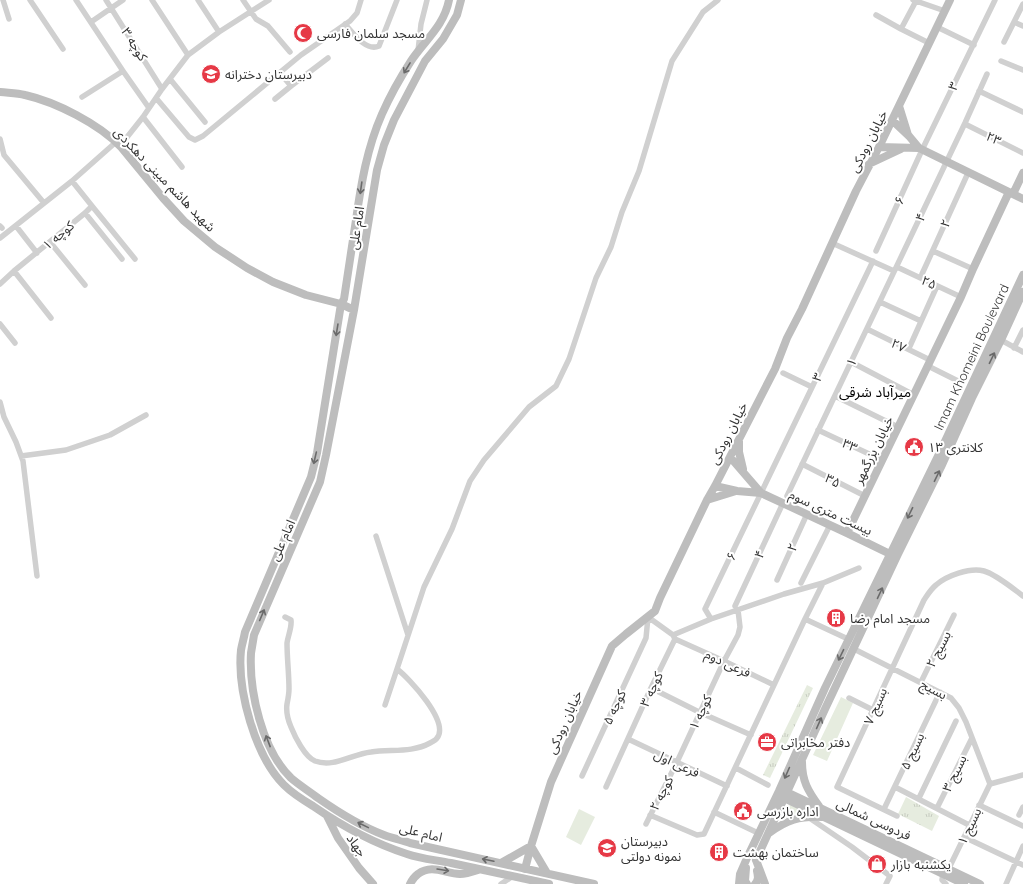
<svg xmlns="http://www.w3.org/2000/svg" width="1023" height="884" viewBox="0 0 1023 884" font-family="Quicksand,'Noto Sans Arabic',sans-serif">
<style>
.grass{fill:url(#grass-tufts)}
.park{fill:#e6ecdf}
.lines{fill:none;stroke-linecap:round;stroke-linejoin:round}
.street{stroke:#d0d0d0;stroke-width:5.5}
.secondary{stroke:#bdbdbd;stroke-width:8}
.oneway{stroke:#6a6a6a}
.labels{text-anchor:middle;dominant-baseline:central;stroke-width:4;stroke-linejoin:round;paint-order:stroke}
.poi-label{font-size:13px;fill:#333;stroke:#fff;text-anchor:start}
.street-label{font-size:13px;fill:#333;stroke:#fff}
.neighbourhood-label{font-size:14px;fill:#000;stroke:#fff}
</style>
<defs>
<pattern id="grass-tufts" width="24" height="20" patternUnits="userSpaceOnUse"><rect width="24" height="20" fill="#e6ecdf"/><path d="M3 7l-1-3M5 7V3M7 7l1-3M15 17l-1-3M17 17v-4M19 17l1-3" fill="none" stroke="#c6cbc0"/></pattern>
</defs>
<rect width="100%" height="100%" fill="#fff"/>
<path class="grass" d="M807,685l6,3 -43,90 -7,-3z
M906,797l33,19 -7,15 -34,-17z
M789,804l18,8 -15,3 -11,5z"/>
<path class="park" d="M841,697l12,6 -26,58 -14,-6z
M579,809l16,8 -14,28 -15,-8z"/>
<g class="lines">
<path class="street" d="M3,0l6,19
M30,0l33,49
M76,0l47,71 26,37
M106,0l56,89
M152,0l36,55
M198,0l21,32
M243,0l13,19 12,7 22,26
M913,0l32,11
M876,15l25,14 28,14
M91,22l32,-22
M1014,22l9,4
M345,24c8,9 21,28 34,22l18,-46
M937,27l37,18
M901,29l15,-28
M1004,42l19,-38
M418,51l3,-27 6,-24
M1001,61l22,9
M170,79l35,43
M291,86l37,-28
M979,91l44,21
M82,97l41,-26
M156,98l33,39 6,3 8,-4 98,-81 49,-34 7,-8 4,-13
M275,99l16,-13 -11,-13
M143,117l39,50
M965,123l2,2 56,28
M0,139l4,16 40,48
M120,146l23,-29 19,-28 26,-34 31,-23 50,-32
M92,206l43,53
M85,213l37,46
M0,226l2,2
M16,226l21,27
M0,238l72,-57 44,-39
M50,242l35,43
M832,243l62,28
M876,251l46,-101 73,-150
M933,251l40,18
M897,267l64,30
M14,271l37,47
M922,274l46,-101
M0,284l14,-13 71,-58 7,-7 -20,-25
M880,302l41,19
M0,324l15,19
M867,329l63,31
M1001,340l22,12
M910,346l27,-60
M1014,348l9,-18
M851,362l63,33
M928,366l32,16
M783,373l29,14
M835,396l63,31
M0,402l4,15 12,25 7,19 14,115
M818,430l64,30
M21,456l45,-6 44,-15 36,-20
M802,464l63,32
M787,496l178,-373 22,-49
M376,536l32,99
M777,580l30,-66
M801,583l29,-58
M735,606l48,-103
M285,617l6,3c1,8 -3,15 -4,23 0,15 2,31 2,46 0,5 -1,10 -2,15 -1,7 1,16 4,23 4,10 14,30 24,34 19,7 37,-7 56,-9 20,-3 41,1 59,-9 2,-1 6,-3 7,-5 13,-16 -28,-60 -40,-69l-12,36
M711,619l-6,-10 168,-348
M805,619l43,20
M673,635l38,-16 73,-25 39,-11 36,-15
M854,649l97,49 8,10 7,14 24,62
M397,669l27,-82 28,-58 18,-48 14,-21 45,-53 27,-21 13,-27 27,-81 15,-31 11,-35 17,-41 33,-110 31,-49 15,-12
M921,682l33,-67
M651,688l48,24 52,23
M849,698l24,12
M628,739l99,47
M736,768l32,17
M582,776l64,-138 2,-21 25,18 2,4 49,22 50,24
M990,784l33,-9
M606,787l45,-99 24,-49
M895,787l74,38
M919,798l37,-77
M979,805l44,21
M937,808l35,-70
M884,809l56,-117
M714,812l44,21
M650,815l47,20 7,-1 101,-215 18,-36
M1019,815l4,-8
M897,816l-60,-29 87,-187c4,-6 7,-11 12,-15 10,-9 34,-18 48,-14 11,3 30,18 39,25
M808,817l44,30 38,29 -4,8
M646,824l31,-62 47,-101 14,-26 2,-8 -2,-17
M964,837l59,28
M949,868l41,-84
M943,874l-1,6 4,4
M501,884l12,-8
M1006,884l17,-38"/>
<path class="secondary" d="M449,0c-5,26 -24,40 -38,61 -11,17 -21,35 -29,53 -15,34 -21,70 -26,106 -4,26 -8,53 -12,79l-3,5 -24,149 -6,24 -66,155c-1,6 -3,12 -4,18 -4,40 14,106 43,135 8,8 19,15 29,21 29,20 60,37 94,48 14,5 30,6 44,9 33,7 65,14 98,21
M461,0l-4,15 -14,24 -18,22 -31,59 -10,25 -7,25 -23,140 -28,145 -6,27 -66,153c-1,6 -2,12 -3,18 -2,38 11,97 40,125 8,7 18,13 27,20 20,14 42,28 66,37 8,3 17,5 26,8l184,41
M0,92c8,1 17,1 25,3 31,7 74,29 96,52l42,51 21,23 31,26 32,21 26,14 33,13 35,9 13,6
M899,106l9,29
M892,120l17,16 10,12 104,51
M879,147l40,1
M869,164l32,-15
M1013,194l10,-21
M739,441v11l4,17
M730,457l31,36
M715,486l22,5 24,2 86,40 43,21
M707,500l29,-9
M847,533l114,-236 12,-28 36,-77
M802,762c0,19 6,29 17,44
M786,795l5,-1 189,90
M786,795l2,5 176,84
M327,816l11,22 21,30 14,16
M769,833c18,-13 30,-17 53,-16
M756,860l69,-151 73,-155 43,-87 31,-69 29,-58 22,-48
M756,860l9,24
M501,863l30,-17 16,27
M746,868l-1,13 2,3
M525,869l6,-23 20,-64 61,-136 14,-12 29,-23 5,-13 47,-98 8,-14 60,-117 12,-31 15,-29 54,-118 23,-44 71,-147
M410,884c2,-4 4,-7 8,-10 14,-10 26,-1 42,0 5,0 12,-2 18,-4
M739,884l1,-10 7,-16 32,-67 46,-103 115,-236 83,-177
M755,884c4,-4 3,-8 2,-13"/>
</g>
<defs><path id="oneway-shaft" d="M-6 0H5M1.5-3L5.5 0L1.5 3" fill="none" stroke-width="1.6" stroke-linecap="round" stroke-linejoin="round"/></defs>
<g class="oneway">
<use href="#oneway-shaft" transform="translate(407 68) rotate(121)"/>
<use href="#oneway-shaft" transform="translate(361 188) rotate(98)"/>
<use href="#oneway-shaft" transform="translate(337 330) rotate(99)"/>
<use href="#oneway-shaft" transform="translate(992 358) rotate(-64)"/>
<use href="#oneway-shaft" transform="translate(315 458) rotate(103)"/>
<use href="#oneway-shaft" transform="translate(937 476) rotate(-64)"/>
<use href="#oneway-shaft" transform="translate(910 513) rotate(116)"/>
<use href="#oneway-shaft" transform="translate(880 593) rotate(-65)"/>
<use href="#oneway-shaft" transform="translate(262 615) rotate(-67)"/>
<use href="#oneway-shaft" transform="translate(841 655) rotate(116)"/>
<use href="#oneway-shaft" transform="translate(819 723) rotate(-66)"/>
<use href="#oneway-shaft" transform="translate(268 741) rotate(-111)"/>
<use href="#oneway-shaft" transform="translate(787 773) rotate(114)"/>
<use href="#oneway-shaft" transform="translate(363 825) rotate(-154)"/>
<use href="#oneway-shaft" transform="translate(488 860) rotate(-168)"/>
<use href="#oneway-shaft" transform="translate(443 870) rotate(9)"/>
</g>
<defs>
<symbol id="mosque-disc" viewBox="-11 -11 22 22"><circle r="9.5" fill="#e63946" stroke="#fff"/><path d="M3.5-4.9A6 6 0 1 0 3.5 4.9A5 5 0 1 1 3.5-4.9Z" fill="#fff"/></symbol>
<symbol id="school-disc" viewBox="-11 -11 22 22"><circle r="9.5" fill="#e63946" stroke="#fff"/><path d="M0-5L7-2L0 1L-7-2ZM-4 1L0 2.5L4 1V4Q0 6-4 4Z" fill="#fff"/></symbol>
<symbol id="civic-disc" viewBox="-11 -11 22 22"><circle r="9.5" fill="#e63946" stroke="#fff"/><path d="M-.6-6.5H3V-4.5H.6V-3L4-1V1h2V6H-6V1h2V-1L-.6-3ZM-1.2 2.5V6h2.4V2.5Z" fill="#fff"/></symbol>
<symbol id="building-disc" viewBox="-11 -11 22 22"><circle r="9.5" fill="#e63946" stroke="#fff"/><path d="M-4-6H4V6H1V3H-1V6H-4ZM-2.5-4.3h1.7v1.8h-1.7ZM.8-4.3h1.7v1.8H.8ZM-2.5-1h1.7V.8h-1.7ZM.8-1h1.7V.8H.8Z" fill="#fff"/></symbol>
<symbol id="office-disc" viewBox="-11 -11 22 22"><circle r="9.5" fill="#e63946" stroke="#fff"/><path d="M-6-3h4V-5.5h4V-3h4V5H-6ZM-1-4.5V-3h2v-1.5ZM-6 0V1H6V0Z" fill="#fff"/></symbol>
<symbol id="shop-disc" viewBox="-11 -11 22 22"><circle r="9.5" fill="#e63946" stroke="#fff"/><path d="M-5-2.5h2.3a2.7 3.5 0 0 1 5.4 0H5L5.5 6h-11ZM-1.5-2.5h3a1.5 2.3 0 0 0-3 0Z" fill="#fff"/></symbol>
</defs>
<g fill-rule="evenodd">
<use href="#mosque-disc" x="292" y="22" width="22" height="22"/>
<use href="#school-disc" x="200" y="63" width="22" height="22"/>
<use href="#civic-disc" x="903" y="436" width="22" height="22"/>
<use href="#building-disc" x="825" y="607" width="22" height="22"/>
<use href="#office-disc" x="756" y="731" width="22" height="22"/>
<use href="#civic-disc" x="732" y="800" width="22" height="22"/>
<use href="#school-disc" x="596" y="837" width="22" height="22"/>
<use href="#building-disc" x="708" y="841" width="22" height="22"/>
<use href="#shop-disc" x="866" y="853" width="22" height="22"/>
</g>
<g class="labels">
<g class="poi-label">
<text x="317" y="33">مسجد سلمان فارسی</text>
<text x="225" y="74">دبیرستان دخترانه</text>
<text x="928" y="447">کلانتری ۱۳</text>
<text x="850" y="618">مسجد امام رضا</text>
<text x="781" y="742">دفتر مخابراتی</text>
<text x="757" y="811">اداره بازرسی</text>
<text x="621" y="841">دبیرستان<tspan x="621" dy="15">نمونه دولتی</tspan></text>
<text x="733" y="852">ساختمان بهشت</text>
<text x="891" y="864">یکشنبه بازار</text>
</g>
<g class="street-label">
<text transform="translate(135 44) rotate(58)">کوچه ۳</text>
<text transform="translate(953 86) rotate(-64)">۳</text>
<text transform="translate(994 138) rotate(26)">۲۳</text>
<text transform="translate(868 141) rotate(-63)">خیابان رودکی</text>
<text transform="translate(165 179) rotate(46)">شهید هاشم مبینی دهکردی</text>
<text transform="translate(899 200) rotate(-66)">۶</text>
<text transform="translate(920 217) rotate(-65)">۴</text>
<text transform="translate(945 223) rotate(-66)">۲</text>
<text transform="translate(356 228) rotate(-81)">امام علی</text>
<text transform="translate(58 235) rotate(-40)">کوچه ۱</text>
<text transform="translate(929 282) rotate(25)">۲۵</text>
<text transform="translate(899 345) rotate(26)">۲۷</text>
<text transform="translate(971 357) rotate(-65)">Imam Khomeini Boulevard</text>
<text transform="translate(851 362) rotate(-64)">۱</text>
<text transform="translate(817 377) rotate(-64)">۳</text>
<text transform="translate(728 433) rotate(-63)">خیابان رودکی</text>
<text transform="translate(850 445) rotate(25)">۳۳</text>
<text transform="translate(873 450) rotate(-64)">خیابان بزرگمهر</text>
<text transform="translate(833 480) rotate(28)">۳۵</text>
<text transform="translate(831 512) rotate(25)">بیست متری سوم</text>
<text transform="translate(282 540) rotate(-66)">امام علی</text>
<text transform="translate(792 547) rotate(-66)">۲</text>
<text transform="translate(759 554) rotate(-65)">۴</text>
<text transform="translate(731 556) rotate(-64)">۶</text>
<text transform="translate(938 649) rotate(-63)">بسیج ۲</text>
<text transform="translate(728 663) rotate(25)">فرعی دوم</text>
<text transform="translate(651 689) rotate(-65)">کوچه ۳</text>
<text transform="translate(934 689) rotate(28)">بسیج</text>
<text transform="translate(875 706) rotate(-66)">بسیج ۷</text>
<text transform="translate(614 707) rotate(-65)">کوچه ۵</text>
<text transform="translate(700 712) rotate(-65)">کوچه ۱</text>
<text transform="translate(564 722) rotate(-66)">خیابان رودکی</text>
<text transform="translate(912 751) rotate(-65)">بسیج ۵</text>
<text transform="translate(677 763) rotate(25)">فرعی اول</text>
<text transform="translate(954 773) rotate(-64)">بسیج ۳</text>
<text transform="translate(661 793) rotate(-63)">کوچه ۲</text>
<text transform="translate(874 819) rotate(25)">فردوسی شمالی</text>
<text transform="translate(969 826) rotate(-65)">بسیج ۱</text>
<text transform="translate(421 832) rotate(14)">امام علی</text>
<text transform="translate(357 845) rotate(55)">جهاد</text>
</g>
<g class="neighbourhood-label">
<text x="875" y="392">میرآباد شرقی</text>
</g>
</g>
</svg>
